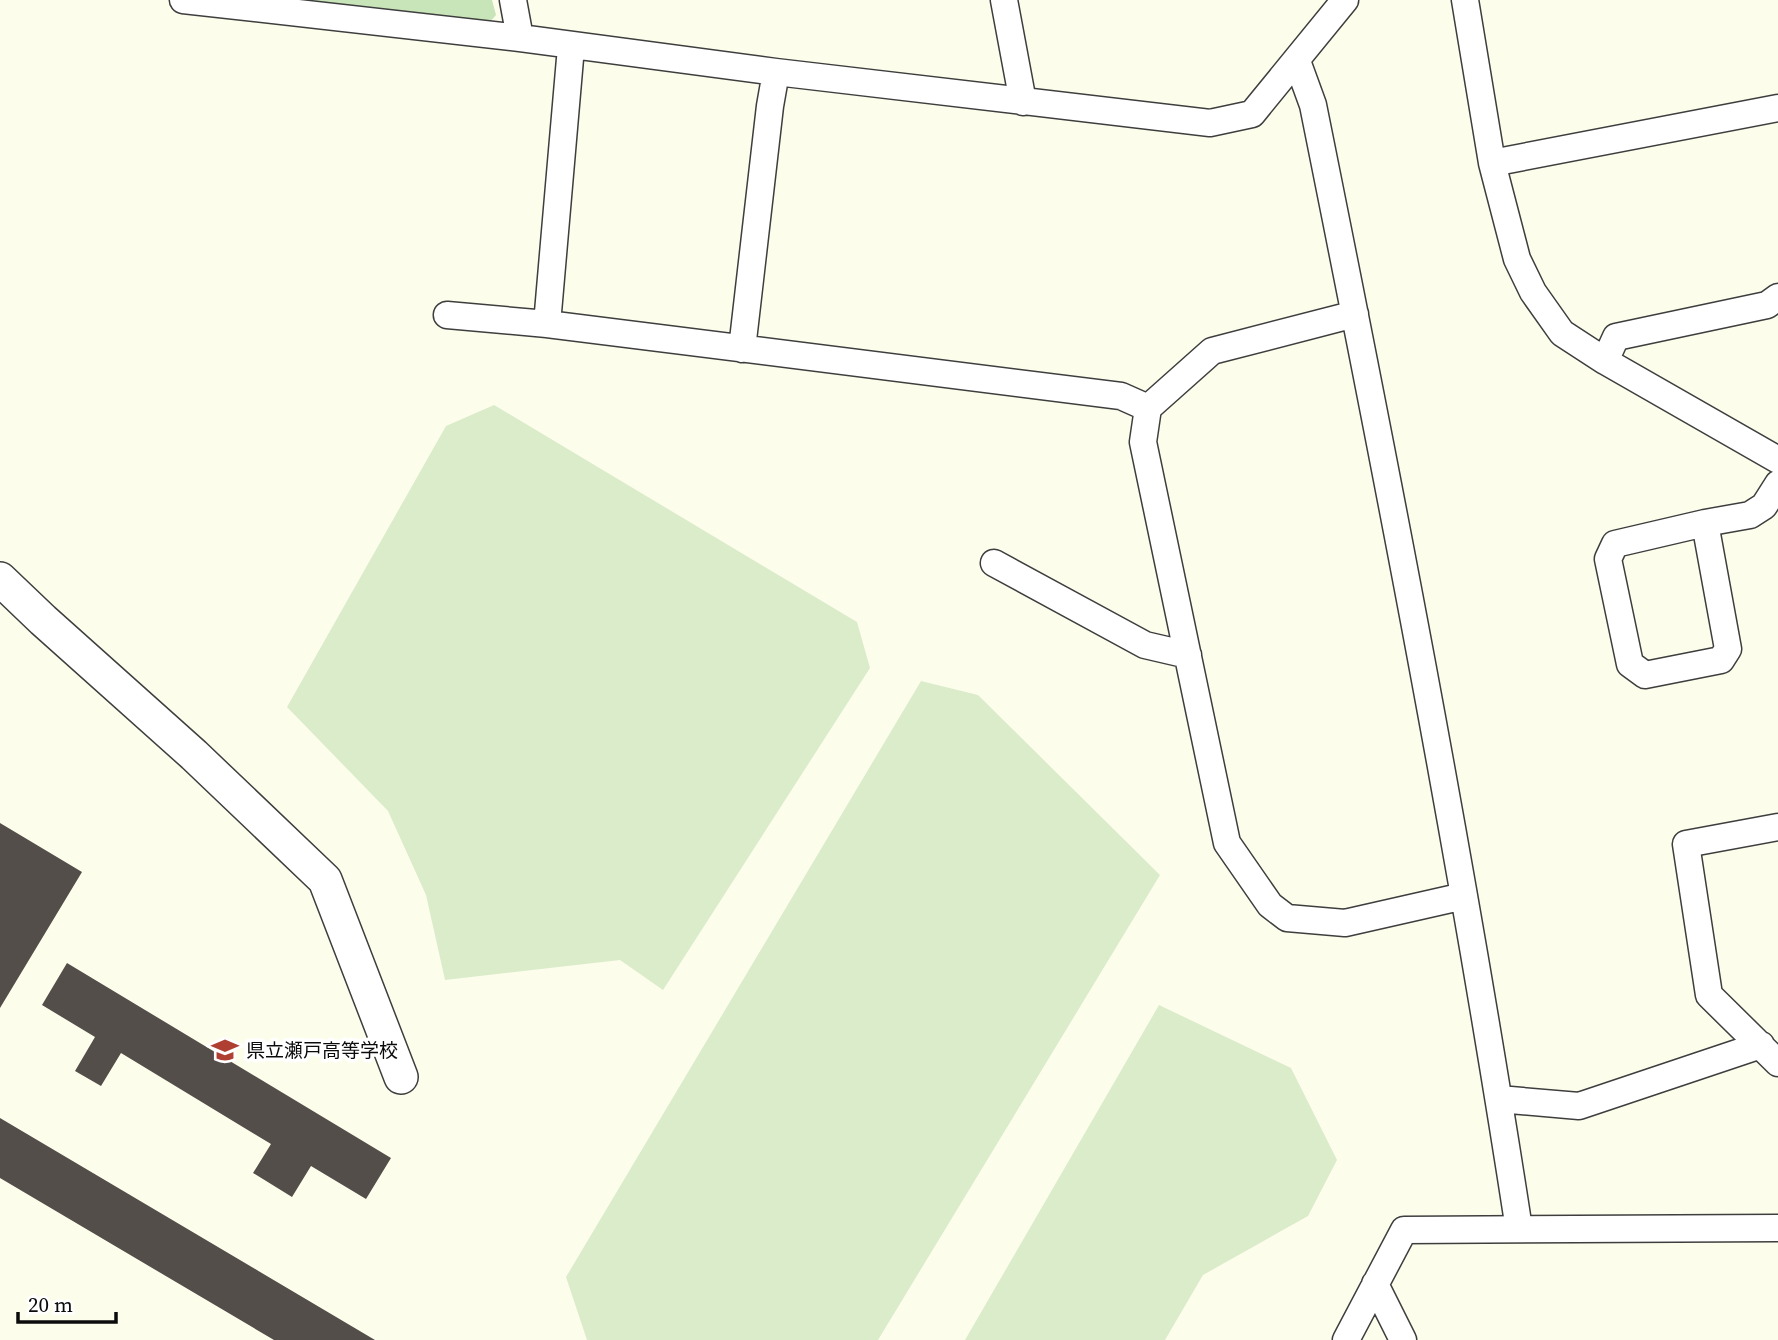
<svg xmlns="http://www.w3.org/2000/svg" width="1778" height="1340" viewBox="0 0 1778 1340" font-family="'Source Serif 4','Noto Sans JP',serif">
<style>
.green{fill:#c8e4b9}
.pitch{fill:#dbecca}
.building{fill:#534e49}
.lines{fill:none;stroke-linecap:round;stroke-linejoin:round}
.minor-casing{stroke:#3e3e3e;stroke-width:29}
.tertiary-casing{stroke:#3e3e3e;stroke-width:36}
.minor{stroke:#fff;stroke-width:26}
.tertiary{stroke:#fff;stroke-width:33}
.labels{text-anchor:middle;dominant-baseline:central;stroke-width:7;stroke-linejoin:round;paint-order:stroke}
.poi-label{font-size:19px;fill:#0b0b0b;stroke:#fff;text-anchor:start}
</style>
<rect width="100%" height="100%" fill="#fdfdec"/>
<path class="green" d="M278,0h214l4,15 -7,8z"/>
<path class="pitch" d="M494,405l363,217 13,46 -207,322 -43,-30 -175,20 -19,-85 -38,-84 -101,-104 159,-281z
M921,681l57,14 182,180 -282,465h-291l-21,-63z
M1159,1005l132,63 46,92 -29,56 -105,59 -38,65h-200z"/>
<path class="building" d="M0,823l82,49 -82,136z
M67,963l324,195 -25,41 -55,-33 -19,31 -39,-24 18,-29 -150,-91 -20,33 -26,-15 20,-34 -53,-32z
M0,1118l375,222h-101l-274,-162z"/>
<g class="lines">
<defs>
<path id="minor" d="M183,0l337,38 256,34 434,51 42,-9 93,-114
M513,0l7,38
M1004,0l19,102
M1465,0l27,163 25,96 16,33 29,41 43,28 173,99
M571,47l-24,277 574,72 27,12 64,-57 143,-37
M1297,61l16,44c75,373 148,747 206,1124
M1492,163l286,-55
M447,315l100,9
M742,349l28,-243 6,-34
M1605,361l11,-24 151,-32 11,-8
M1148,408l-5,34 84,401 43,62 17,13 58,5 119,-27
M1705,523l23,126 -7,11 -76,15 -15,-11 -22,-105 7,-15 90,-21 45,-8 14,-9 14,-22
M994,563l151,82 43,10
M1778,827l-92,17 23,151 69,68
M1499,1099l80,7 182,-61
M1375,1284l28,56
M1346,1340l58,-110 374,-2"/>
<path id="tertiary" d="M0,579l43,41 151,135 131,125 76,197"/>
</defs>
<use href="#minor" class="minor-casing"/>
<use href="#tertiary" class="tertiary-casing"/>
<use href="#minor" class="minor"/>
<use href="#tertiary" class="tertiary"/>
</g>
<defs>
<symbol id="school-bare" viewBox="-9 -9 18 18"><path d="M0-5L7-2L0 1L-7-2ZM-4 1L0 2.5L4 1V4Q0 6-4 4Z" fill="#ae3f31" stroke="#fff" stroke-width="2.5" paint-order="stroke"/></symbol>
</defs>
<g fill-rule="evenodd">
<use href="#school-bare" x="206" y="1031" width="38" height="38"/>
</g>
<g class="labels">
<g class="poi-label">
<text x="246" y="1050">県立瀬戸高等学校</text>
</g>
</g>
<path d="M18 1312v10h98v-10" fill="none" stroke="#0b0b0b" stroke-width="3.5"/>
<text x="28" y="1312" font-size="21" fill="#0b0b0b" stroke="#ffffff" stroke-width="5" paint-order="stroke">20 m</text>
</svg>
